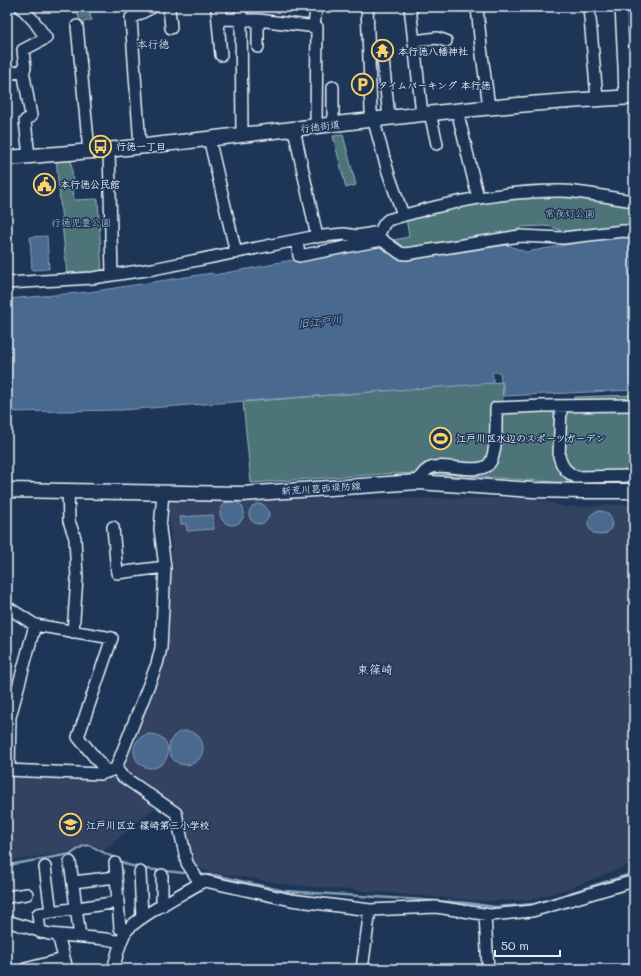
<svg xmlns="http://www.w3.org/2000/svg" width="641" height="976" viewBox="0 0 641 976" font-family="Mali,'Klee One',sans-serif">
<style>
.built{fill:#334260}
.cemetery{fill:url(#cemetery-stones);stroke:#9bb3b8}
.green{fill:#4e7579;stroke:#9bb3b8}
.water{fill:#48698e;stroke:#889fb8}
.lines{fill:none;stroke-linecap:round;stroke-linejoin:round}
.stream{stroke:#889fb8;stroke-width:2.5}
.minor-casing{stroke:#e8f1f8;stroke-width:14}
.major-casing{stroke:#e8f1f8;stroke-width:17}
.minor{stroke:#1d3557;stroke-width:11}
.major{stroke:#1d3557;stroke-width:14}
.labels{text-anchor:middle;dominant-baseline:central;stroke-width:3;stroke-linejoin:round;paint-order:stroke}
.poi-label{font-size:10px;font-weight:bold;fill:#e8f1f8;stroke:#1d3557;text-anchor:start}
.street-label{font-size:10px;fill:#e8f1f8;stroke:#1d3557}
.park-label{font-size:10px;fill:#b2c6cc;stroke:#1d3557}
.neighbourhood-label{font-size:11px;fill:#e8f1f8;stroke:#1d3557}
.water-label{font-size:11px;font-style:italic;fill:#b0c1d3;stroke:#1d3557}
.quarter-label{font-size:12px;fill:#e8f1f8;stroke:#1d3557}
</style>
<defs>
<pattern id="cemetery-stones" width="16" height="16" patternUnits="userSpaceOnUse"><rect width="16" height="16" fill="#4e7579"/><path d="M2 7V4a2 2 0 0 1 4 0v3zM10 15v-3a2 2 0 0 1 4 0v3z" fill="#4a5e62"/></pattern>
</defs>
<rect width="100%" height="100%" fill="#1d3557"/>
<filter id="ink" filterUnits="userSpaceOnUse"><feTurbulence type="fractalNoise" baseFrequency=".025" numOctaves="2"/><feDisplacementMap in="SourceGraphic" scale="8" xChannelSelector="R" yChannelSelector="G"/><feConvolveMatrix kernelMatrix="1 2 1 2 8 2 1 2 1" color-interpolation-filters="sRGB"/></filter>
<g filter="url(#ink)">
<path class="built" d="M425,498h107l35,9 67,-3v359l-61,24 -43,13 -49,1 -190,-16 -86,-14 -12,-8 -10,-48 -58,-45 -3,-9 41,-98 7,-82 3,-15 -5,-66z
M111,772l44,36 -51,42 -16,-8 -18,10 -63,9v-88z"/>
<path class="cemetery" d="M71,7h16l5,13 -9,2 -3,-1 -3,-9 -4,1z"/>
<path class="green" d="M343,135l13,50 -10,3 -13,-52z
M71,156l3,44 24,-1 4,75 -35,2 -11,-118z
M557,193l77,11v25l-42,4 -27,-1 -13,-5 -9,-1 -21,1 -17,8 -99,15 -18,-9 21,-4 -3,-19 95,-20z
M502,382l1,20 2,2 68,-3 2,-4 59,-2v87h-79l-129,-9 -42,1 -133,9 -8,-81z"/>
<path class="water" d="M622,235l12,1v154l-130,6 -1,-14h-2l-1,-10h-8l2,11 -372,27 -115,2v-113l82,-7 123,-19 2,2 61,-11v-1l82,-14 22,-6 12,10 111,-10 24,9z
M47,236l2,33 -17,1 -2,-33z
M220 513a12 12 0 1 1 24 0a12 12 0 1 1-24 0Z
M249 514a10 10 0 1 1 20 0a10 10 0 1 1-20 0Z
M588 523a12 12 0 1 1 24 0a12 12 0 1 1-24 0Z
M213,515l1,14 -27,2 -1,-7h-5l-1,-7z
M169 748a17 17 0 1 1 34 0a17 17 0 1 1-34 0Z
M134 751a17 17 0 1 1 34 0a17 17 0 1 1-34 0Z"/>
<g class="lines">
<path class="stream" d="M7,868l7,-4 57,-10 12,-8 6,-1 39,20 18,4 38,4
M203,875h12l69,16 183,12 28,4 40,-3 99,-31"/>
<defs>
<path id="minor" d="M169,7l2,21
M220,7l2,12 36,1 59,7 -1,99
M241,7l1,128
M367,7l4,104 17,61 15,43
M410,7l12,107
M477,7l4,40 8,60
M589,7l8,91
M621,7l3,59 1,32
M217,11l4,44
M77,26l12,125
M314,27l2,-20
M414,41l23,-3 9,3
M258,47v-27
M383,59l6,59
M23,70l8,46 -6,5 4,35
M7,74l11,-2 7,-4 -2,-18 23,-12 -12,-17 -13,-14
M457,110l21,88
M430,113l7,31
M333,124v-37
M294,129l23,108
M209,138l27,115
M140,146l-9,-128 22,-11
M109,149l3,126
M297,240l2,16 83,-16 18,13 6,1 114,-18 43,2 60,-7 11,1
M7,283l86,-5 19,-3 41,-6 159,-32 32,-3 13,2 23,-4 4,-8 4,-4c55,-17 113,-29 171,-29 25,0 50,7 75,10
M561,406l-2,50c3,11 7,16 17,21l58,-1
M418,482c3,-7 7,-13 15,-15 14,-4 51,10 58,-6 6,-12 5,-39 5,-53l46,-2 92,-1
M68,491l1,30 6,17 2,40 -4,54
M163,492l-3,37 5,38 -4,81 -4,16 -41,104 6,8 54,37 11,50 13,20 5,-2 86,19 79,10 66,-3 54,8 42,-4 102,-30
M113,527l4,46 48,-6
M7,607l28,18 77,13 -34,99 29,35
M7,770l94,4 11,-4
M9,770l1,-53 25,-92
M70,862l10,75
M115,863l5,65 8,1
M45,867l6,45
M140,872l2,46
M162,875v31
M73,882l43,-5
M7,897l20,-3
M485,914l3,55
M7,921l42,13 57,5 15,3
M40,932l-2,-18 80,-12
M58,935l9,34
M25,969l39,-10
M113,969c4,-12 6,-25 12,-36 9,-15 58,-39 75,-50
M362,969l8,-59"/>
<path id="major" d="M7,158c46,-4 93,-7 139,-12 162,-18 325,-41 488,-49
M7,490l235,4 176,-12 115,8 49,1h52"/>
</defs>
<use href="#minor" class="minor-casing"/>
<use href="#major" class="major-casing"/>
<use href="#minor" class="minor"/>
<use href="#major" class="major"/>
</g>
</g>
<defs>
<symbol id="temple-ring" viewBox="-11 -11 22 22"><circle r="9.5" fill="#1d3557" stroke="#ffd166" stroke-width="1.5"/><path d="M0-6L5-2H3V0L6.5 2.5H4V6H1.5V3h-3V6H-4V2.5H-6.5L-3 0V-2H-5Z" fill="#ffd166"/></symbol>
<symbol id="parking-ring" viewBox="-11 -11 22 22"><circle r="9.5" fill="#1d3557" stroke="#ffd166" stroke-width="1.5"/><path d="M-3.5-5.5H1a3.5 3.5 0 0 1 0 7H-1V5.5H-3.5ZM-1-3.4V-.6H.8a1.4 1.4 0 0 0 0-2.8Z" fill="#ffd166"/></symbol>
<symbol id="bus-ring" viewBox="-11 -11 22 22"><circle r="9.5" fill="#1d3557" stroke="#ffd166" stroke-width="1.5"/><path d="M-5-6H5V4H4V6H2V4H-2V6H-4V4H-5ZM-3.5-4V0h7V-4ZM-3.5 1.2v1.5H-2V1.2ZM2 1.2v1.5H3.5V1.2Z" fill="#ffd166"/></symbol>
<symbol id="civic-ring" viewBox="-11 -11 22 22"><circle r="9.5" fill="#1d3557" stroke="#ffd166" stroke-width="1.5"/><path d="M-.6-6.5H3V-4.5H.6V-3L4-1V1h2V6H-6V1h2V-1L-.6-3ZM-1.2 2.5V6h2.4V2.5Z" fill="#ffd166"/></symbol>
<symbol id="stadium-ring" viewBox="-11 -11 22 22"><circle r="9.5" fill="#1d3557" stroke="#ffd166" stroke-width="1.5"/><path d="M0-5a6.5 5 0 1 0 0 10a6.5 5 0 1 0 0-10ZM-3.5-1.8h7v3.6h-7Z" fill="#ffd166"/></symbol>
<symbol id="school-ring" viewBox="-11 -11 22 22"><circle r="9.5" fill="#1d3557" stroke="#ffd166" stroke-width="1.5"/><path d="M0-5L7-2L0 1L-7-2ZM-4 1L0 2.5L4 1V4Q0 6-4 4Z" fill="#ffd166"/></symbol>
</defs>
<g fill-rule="evenodd">
<use href="#temple-ring" x="370" y="38" width="25" height="25"/>
<use href="#parking-ring" x="350" y="72" width="25" height="25"/>
<use href="#bus-ring" x="88" y="134" width="25" height="25"/>
<use href="#civic-ring" x="32" y="172" width="25" height="25"/>
<use href="#stadium-ring" x="428" y="426" width="25" height="25"/>
<use href="#school-ring" x="58" y="812" width="25" height="25"/>
</g>
<g class="labels">
<g class="poi-label">
<text x="398" y="51">本行徳八幡神社</text>
<text x="378" y="85">タイムパーキング 本行徳</text>
<text x="116" y="146">行徳一丁目</text>
<text x="60" y="184">本行徳公民館</text>
<text x="456" y="438">江戸川区水辺のスポーツガーデン</text>
<text x="86" y="825">江戸川区立 篠崎第三小学校</text>
</g>
<g class="street-label">
<text transform="translate(320 126) rotate(-7)">行徳街道</text>
<text transform="translate(321 488) rotate(-4)">新荒川葛西堤防線</text>
</g>
<g class="park-label">
<text x="570" y="213">常夜灯公園</text>
<text x="81" y="222">行徳児童公園</text>
</g>
<g class="neighbourhood-label">
<text x="153" y="43">本行徳</text>
</g>
<g class="water-label">
<text transform="translate(320 321) rotate(-6)">旧江戸川</text>
</g>
<g class="quarter-label">
<text x="375" y="669">東篠崎</text>
</g>
</g>
<rect width="641" height="976" fill="none" stroke="#1d3557" stroke-width="24"/>
<rect x="12" y="12" width="617" height="952" fill="none" stroke="#e8f1f8" stroke-width="1.5" filter="url(#ink)"/>
<path d="M495 950v6h65v-6" fill="none" stroke="#e8f1f8" stroke-width="2"/>
<text x="501" y="950" font-size="12" fill="#e8f1f8" stroke="#1d3557" stroke-width="3" paint-order="stroke">50 m</text>
</svg>
